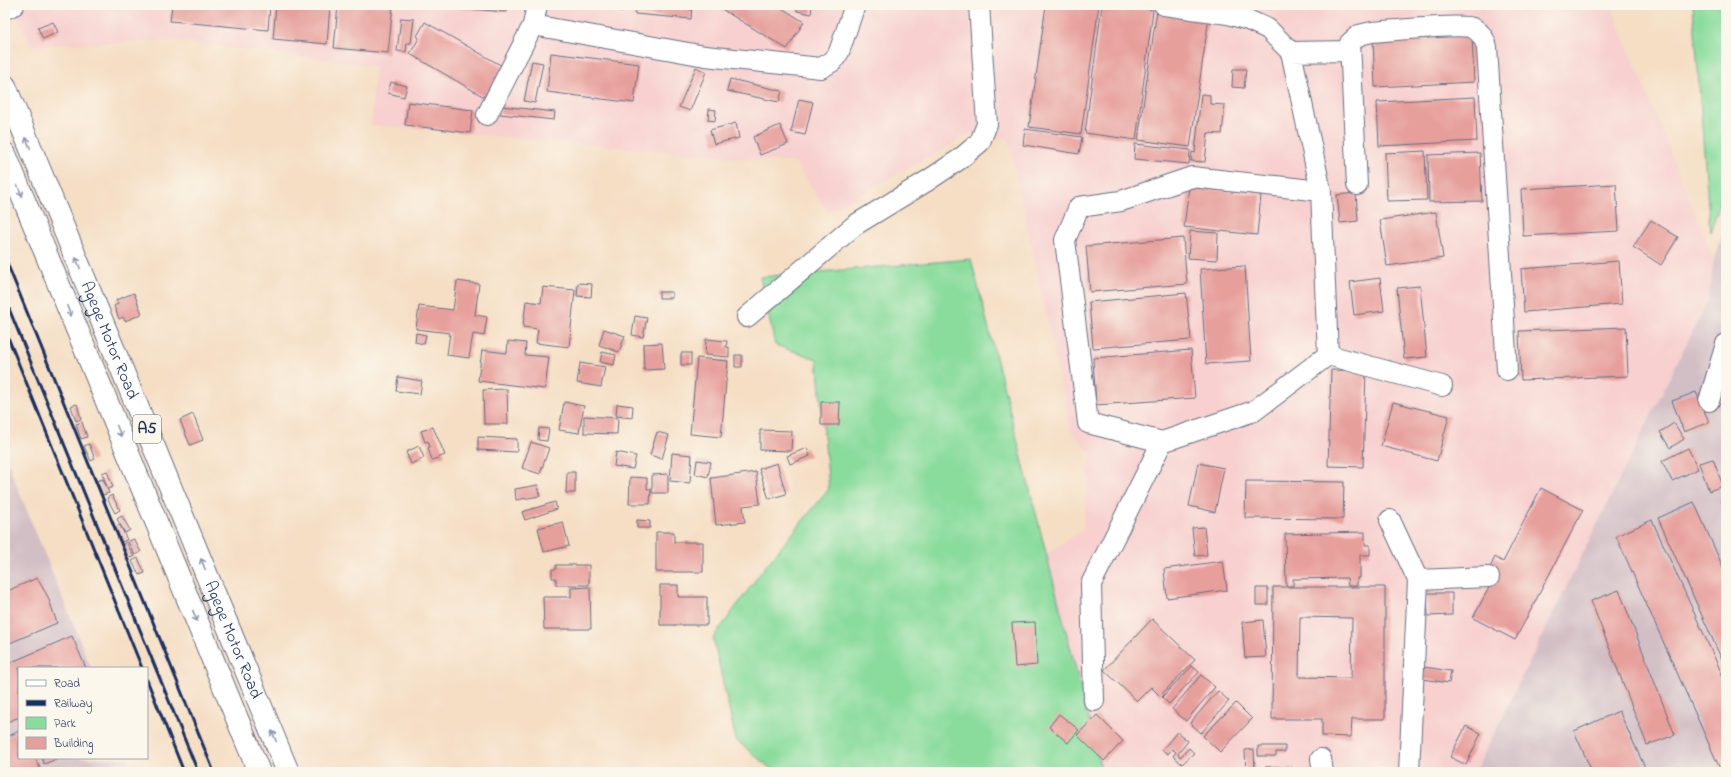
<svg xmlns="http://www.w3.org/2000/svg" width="1731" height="777" viewBox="0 0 1731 777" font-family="'Indie Flower',sans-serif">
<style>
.built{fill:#f7d0cf}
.industrial{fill:#d2bec5}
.green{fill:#8adc9d;stroke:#52867e}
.building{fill:#e79f9b;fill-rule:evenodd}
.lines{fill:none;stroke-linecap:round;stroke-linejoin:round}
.minor-casing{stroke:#676c82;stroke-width:22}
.highway-casing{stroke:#676c82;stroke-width:24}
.minor{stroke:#fff;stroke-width:20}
.highway{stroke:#fff;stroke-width:22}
.rail{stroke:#1b2f5e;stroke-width:3}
.oneway{stroke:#8d97ae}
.labels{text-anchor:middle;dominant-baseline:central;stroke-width:3;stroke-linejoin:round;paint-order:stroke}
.shield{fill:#fbf7ec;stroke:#5e6b89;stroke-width:1}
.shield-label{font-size:16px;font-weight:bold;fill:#1b2f5e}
.street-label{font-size:17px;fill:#1b2f5e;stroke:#fbf7ec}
</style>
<rect width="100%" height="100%" fill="#fbf7ec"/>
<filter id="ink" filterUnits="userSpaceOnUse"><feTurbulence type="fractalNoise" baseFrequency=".025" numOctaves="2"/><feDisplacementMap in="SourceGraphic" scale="8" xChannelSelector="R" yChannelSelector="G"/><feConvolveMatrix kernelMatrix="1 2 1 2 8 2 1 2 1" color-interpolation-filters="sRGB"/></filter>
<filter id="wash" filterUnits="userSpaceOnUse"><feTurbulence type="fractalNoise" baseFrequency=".012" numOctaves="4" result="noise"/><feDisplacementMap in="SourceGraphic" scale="16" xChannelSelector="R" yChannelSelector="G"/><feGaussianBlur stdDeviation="0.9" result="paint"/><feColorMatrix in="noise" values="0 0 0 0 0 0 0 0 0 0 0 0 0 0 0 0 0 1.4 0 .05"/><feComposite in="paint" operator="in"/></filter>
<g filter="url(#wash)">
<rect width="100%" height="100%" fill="#f5dec4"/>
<path class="built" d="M13,5h1598l103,255 -6,40 -233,472h-381l-56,-213 45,-29 8,-77 -20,-21 -63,-294 -38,-4 -142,78 -32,-49 -425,-38 4,-59 -205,-26 -139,6z"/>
<path class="industrial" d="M1726,226v546h-251l233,-472 6,-40z
M5,457l86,211h-72v90h108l6,14h-128z"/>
<path class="green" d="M1693,5h33v182l-16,45z
M971,259l131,513h-327l-39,-32 -23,-102 52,-71 64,-78 -12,-130 -42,-14 -15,-68z"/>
<g id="blocks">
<path class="building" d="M172,5h98l-2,25 -98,-9z
M276,5h54l-3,39 -54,-5z
M338,5h55l-5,48 -54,-5z
M447,5h60l-1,7 -59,-5z
M609,5h17l-4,7z
M636,5h56l-1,14 -56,-5z
M715,5h62l27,17 -17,27z
M798,5h14l-1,9 -14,-3z
M1046,5h53l-18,129 -52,-7z
M1102,5l51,5 -17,130 -51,-7z
M1157,10l52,7 -19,130 -52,-7z
M401,18l13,1 -3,24h-4l-1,9 -9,-1z
M53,22l5,10 -15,7 -5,-11z
M425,22l79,45 -18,31 -76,-44 9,-16 -2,-2z
M1472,34l2,48 -99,5 -2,-48z
M551,53l88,11 -5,39 -87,-11z
M532,61l11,2 -8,40 -11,-2z
M696,67l10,5 -16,39 -11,-4z
M1233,69h13l-2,19 -12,-1z
M730,79l52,12 -3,11 -52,-11z
M391,82l16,4 -3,11 -16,-4z
M1201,94l9,1v9l15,1 -3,29 -14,-1 -3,29 -14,-1 1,-9 3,1z
M1475,97l2,44 -98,5 -2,-44z
M799,99l14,3 -8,33 -14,-3z
M408,102l65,8 -3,23 -65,-8z
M501,106l54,6 -1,8 -54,-6z
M709,109l7,1 -1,11 -7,-1z
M736,123l3,15 -25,6 -4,-14z
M780,125l8,19 -28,11 -7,-18z
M1025,129l57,8 -3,17 -56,-9z
M1135,144l55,6 -1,14 -55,-5z
M1425,151l2,49 -40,1 -2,-48z
M1480,153l2,48 -53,1 -1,-47z
M1616,184l3,47 -96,5 -2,-47z
M1189,187l72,8 -4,40 -73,-8z
M1356,193l2,28 -18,2 -3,-28z
M1436,212l7,46 -56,8 -7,-46z
M1651,220l27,17 -17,28 -28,-18z
M1190,231l28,2 -1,27 -29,-2z
M1183,238l4,46 -97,8 -4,-46z
M1619,261l3,43 -98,8 -3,-43z
M1245,266l6,95 -45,3 -6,-95z
M1380,278l4,33 -30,4 -4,-33z
M457,281l22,3 -4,31 12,2 -3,19 -11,-2 -4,24 -22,-3 3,-22 -34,-4 3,-23 34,4z
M578,283l14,1 -1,13 -14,-1z
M1420,286l7,71 -23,2 -7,-71z
M543,287l32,3 -6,57 -33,-4 2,-14 -15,-2 3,-26 15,2z
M659,292h13v6h-13z
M134,293l8,21 -17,7 -2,-4 -4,2 -5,-13 4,-2 -2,-4z
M1186,293l5,47 -98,8 -4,-46z
M635,316l12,2 -4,19 -11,-2z
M1626,327l2,49 -107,4 -2,-49z
M604,329l21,7 -6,16 -20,-7z
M416,333l10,2 -2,9 -9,-2z
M706,339l21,2 -1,6h3v10l-24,-2z
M508,341l18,2 -1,12 24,2 -4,32 -67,-8 4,-31 25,3z
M662,343l2,26 -20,1 -1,-26z
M1191,350l4,48 -99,7 -3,-47z
M602,352l14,3 -2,10 -14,-3z
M681,353h10v12h-10z
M735,355h7v12h-7z
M697,358l31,3 -7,76 -31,-3z
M580,363l25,4 -4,20 -24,-4z
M1331,370l35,1 -3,96 -35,-1z
M398,377l24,4 -2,13 -24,-3z
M507,389l1,35h-24l-1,-34z
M1696,392l13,30 -25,10 -12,-31z
M564,402l20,4 -5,27 -20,-3z
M821,402h19l-1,23h-18z
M1393,402l56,14 -12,45 -56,-15z
M77,404l4,15 -5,2 -5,-15z
M617,404l16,2 -1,12 -16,-2z
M193,414l10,26 -13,5 -10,-25z
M584,416l34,2 -1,16 -33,-1z
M82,422l5,15 -6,2 -5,-15z
M1674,423l10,16 -14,9 -10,-16z
M433,427l12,28 -13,5 -4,-12 2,-1 -2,-6 -3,1 -4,-11z
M539,428l10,1 -2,12 -9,-1z
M760,430l32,1 -1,20 -31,-1z
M657,432l12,3 -7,24 -12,-4z
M478,437l39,2v13l-39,-2z
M531,442l18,6 -9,26 -18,-6z
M89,444l6,15 -4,2 -7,-15z
M419,446l5,12 -13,6 -5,-12z
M807,448l3,8 -20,8 -3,-8z
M1688,448l10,21 -26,12 -10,-20z
M616,452l20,4 -3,13 -19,-3z
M672,453l20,2 -2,28 -20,-2z
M1713,459l10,27 -14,5 -10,-28z
M697,460l14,2 -3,15 -13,-3z
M777,463l9,31 -17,5 -10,-30z
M1198,463l26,5 -9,44 -26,-6z
M107,471l6,16 -5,2 -6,-16z
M567,472h8v21h-9z
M756,472l4,32 -17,2 2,16 -29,3 -5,-47z
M668,474v19h-16v-18z
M630,477l17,1v11h4l-1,15h-21z
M103,479l6,14 -6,2 -6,-14z
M1246,481l98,1 -1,37 -98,-1z
M538,485l2,11 -24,4 -1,-11z
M1541,488l42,22 -68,130 -42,-22 22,-42 -7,-4 7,-15 8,5z
M112,495l8,15 -5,3 -8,-15z
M1726,497v14l-5,-11z
M555,502l2,7 -32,11 -3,-8z
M1694,502l32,72v95l-68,-151z
M122,516l8,14 -5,3 -8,-14z
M637,520l13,1v7h-13z
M1652,520l74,163v86l-5,2 -105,-235z
M563,522l6,24 -25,6 -6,-24z
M120,525l7,15 -6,2 -6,-15z
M1204,527l3,28 -12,1 -3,-28z
M656,532h18v10h29v30h-47z
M1365,532v13h5v10h-10v23h-3v8h-9l-1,-8 -54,1v7h-7l-1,-52z
M134,539l7,13 -6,3 -7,-13z
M126,542l8,14 -4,2 -8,-13z
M138,558l7,15 -6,2 -7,-14z
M1223,561l4,29 -60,8 -3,-29z
M556,565h33v20h-33v-7h-4v-9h4z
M37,578l11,19 9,26 -52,22v-53z
M660,585h18v12h29v28h-47z
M590,587l1,42h-47l-1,-32h28v-9z
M1273,587h112v132h-33l-1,18 -29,-1v-17h-50zM1300,617l52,1 -1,60 -52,-1z
M1256,588h12v17h-12z
M1619,590l56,145 -28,10 -56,-144z
M1427,593h25v22l-24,1z
M1152,619l43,41 -35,36 -9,-9 -14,14 -33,-31z
M1263,620l3,37 -21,1 -3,-36z
M1035,622l2,43 -22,2 -3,-44z
M72,636l14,32h-67v49l-14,6v-58z
M1192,666l7,6 -30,32 -7,-7z
M1424,667l27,4 -2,12 -26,-4z
M1201,675l14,12 -29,34 -14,-12z
M1218,691l11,10 -28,32 -11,-10z
M1236,703l16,16 -32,33 -17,-16z
M1619,711l28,61h-55l-18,-41z
M1059,714l20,16 -11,13 -19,-16z
M1097,715l26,26 -19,20 -27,-26z
M1466,726l15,7 -15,32 -16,-8z
M19,731v27h16l7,14h-33l-4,-8v-26z
M1177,732l11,9 -10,13 2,3 9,-9 5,5 -12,11 -9,-8 3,-4 -4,-3 -4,5 -6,-4z
M1258,746h27v6h-9v4h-18z
M1254,749l1,23h-9l-1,-22z
M42,758h17l-15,6z
M1265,767h15v2h9v-1l3,-1v5h-27z"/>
</g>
</g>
<g filter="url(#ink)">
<use href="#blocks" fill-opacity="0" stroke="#676c82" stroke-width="1"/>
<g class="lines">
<defs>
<path id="minor" d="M1164,5l64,9 20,6 20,9 23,23 30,139 7,164 -74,56 -92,31 -74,-19 -23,-183 14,-33 42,-6 71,-24 129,14
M5,9l9,-4
M533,25l172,31 116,12 12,-7 6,-9 16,-47
M1291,52l59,-1
M487,115l46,-90 4,-20
M1357,185l-7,-142 9,-8 13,-3c17,-1 90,-9 101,-4 8,4 12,12 14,19l20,323
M747,317l108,-92 72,-44 33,-22 20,-17 7,-18 -8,-119
M1328,355l114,31
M1709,401l17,-57
M1390,520l28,60 -9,192
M1418,580l71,-3
M1094,701l-3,-117 71,-142
M1321,759l2,13"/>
<g id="highway">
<path id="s1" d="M5,86l283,686"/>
<path d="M5,154l254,618"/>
</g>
</defs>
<use href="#minor" class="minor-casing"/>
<use href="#highway" class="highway-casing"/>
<use href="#minor" class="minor"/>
<use href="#highway" class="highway"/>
<path class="rail" d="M5,258l209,514
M5,299l193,473
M5,330l137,338
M147,680l37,92"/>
</g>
<defs><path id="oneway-shaft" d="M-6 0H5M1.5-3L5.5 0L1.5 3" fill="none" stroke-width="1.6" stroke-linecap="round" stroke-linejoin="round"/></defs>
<g class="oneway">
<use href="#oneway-shaft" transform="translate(28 143) rotate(-112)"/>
<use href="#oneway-shaft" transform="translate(20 191) rotate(68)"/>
<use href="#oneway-shaft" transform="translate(78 263) rotate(-112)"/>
<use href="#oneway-shaft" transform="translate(69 311) rotate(68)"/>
<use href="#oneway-shaft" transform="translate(119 431) rotate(68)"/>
<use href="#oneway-shaft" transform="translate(203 564) rotate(-112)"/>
<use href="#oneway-shaft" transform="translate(195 616) rotate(68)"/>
<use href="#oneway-shaft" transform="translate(274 736) rotate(-112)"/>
</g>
</g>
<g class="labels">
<rect class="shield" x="133" y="415" width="28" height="28" rx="3"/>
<g class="shield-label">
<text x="147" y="429">A5</text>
</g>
<g class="street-label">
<text stroke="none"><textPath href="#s1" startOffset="275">Agege Motor Road</textPath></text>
<text stroke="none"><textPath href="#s1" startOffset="599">Agege Motor Road</textPath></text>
</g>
</g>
<rect width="1731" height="777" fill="none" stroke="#fbf7ec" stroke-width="20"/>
<rect x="18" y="667" width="130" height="92" fill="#fbf7ec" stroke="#a1a7b3"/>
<rect x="26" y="680" width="20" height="6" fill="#ffffff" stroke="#a1a7b3"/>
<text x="54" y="687" font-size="12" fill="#1b2f5e">Road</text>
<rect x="26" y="700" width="20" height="6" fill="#1b2f5e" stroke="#a1a7b3"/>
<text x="54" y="707" font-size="12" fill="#1b2f5e">Railway</text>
<rect x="26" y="717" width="20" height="12" fill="#8adc9d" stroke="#a1a7b3"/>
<text x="54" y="727" font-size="12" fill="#1b2f5e">Park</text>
<rect x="26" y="737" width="20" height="12" fill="#e79f9b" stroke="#a1a7b3"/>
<text x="54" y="747" font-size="12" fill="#1b2f5e">Building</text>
</svg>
